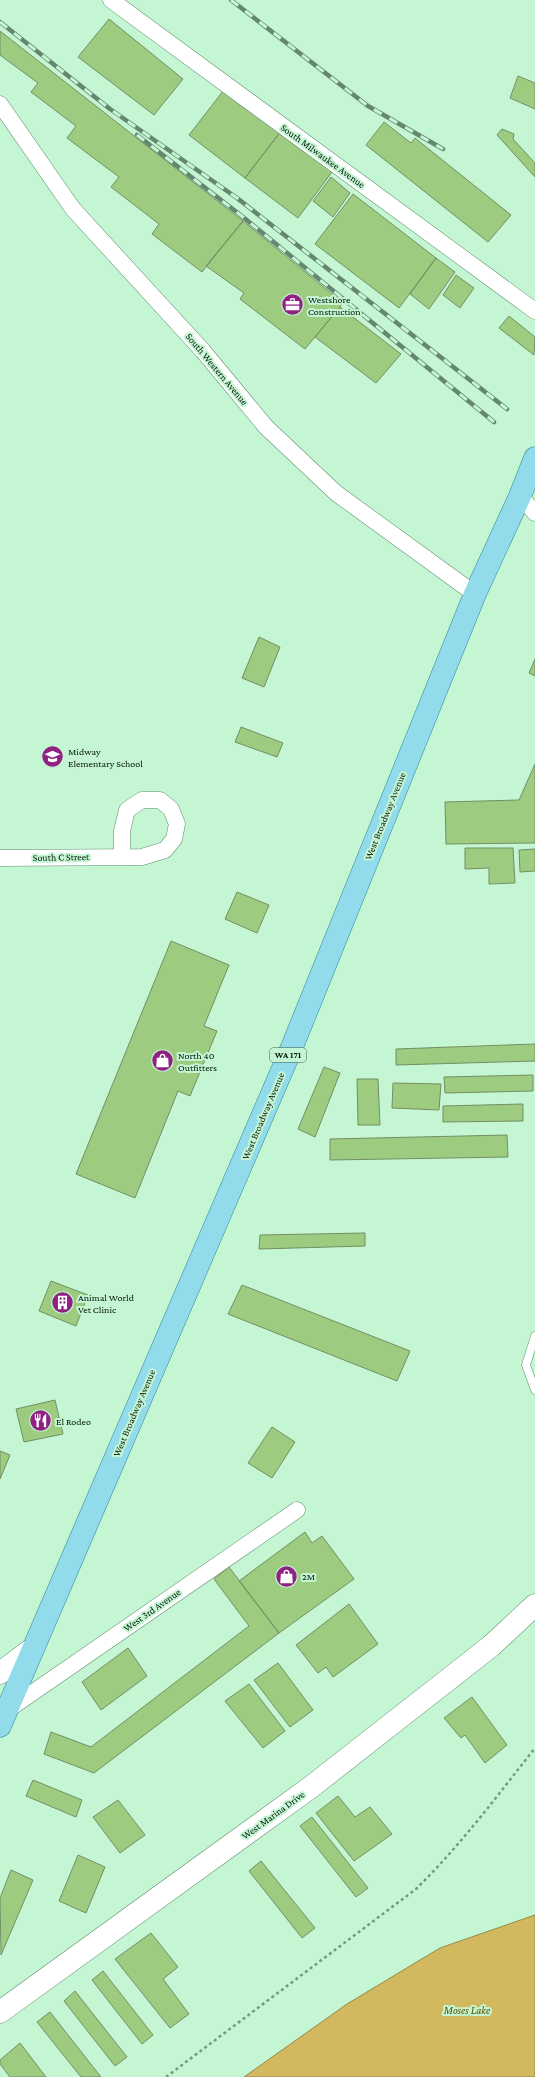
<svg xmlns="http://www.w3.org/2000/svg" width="535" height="2077" viewBox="0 0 535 2077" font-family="'Crimson Pro',serif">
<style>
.water{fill:#d2b960;stroke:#958947}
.building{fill:#9dcc81;stroke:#748e64}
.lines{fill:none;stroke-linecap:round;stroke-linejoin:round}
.lane-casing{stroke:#618f70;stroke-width:9}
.street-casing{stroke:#618f70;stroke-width:17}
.secondary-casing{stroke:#618f70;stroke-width:23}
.primary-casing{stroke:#308794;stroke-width:23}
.path{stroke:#74997f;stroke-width:2.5;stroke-dasharray:3 3;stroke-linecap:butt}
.lane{stroke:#fff;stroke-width:8}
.street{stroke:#fff;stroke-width:16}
.secondary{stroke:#fff;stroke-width:22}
.primary{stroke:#91dbeb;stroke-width:22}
.rail-casing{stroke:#65876f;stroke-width:4.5}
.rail{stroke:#c4f6d3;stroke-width:3;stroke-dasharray:9;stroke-linecap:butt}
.labels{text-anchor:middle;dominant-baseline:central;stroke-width:4;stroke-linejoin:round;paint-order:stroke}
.shield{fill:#c4f6d3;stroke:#3f5b48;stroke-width:1}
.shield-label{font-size:9px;font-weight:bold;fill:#06180c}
.street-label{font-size:10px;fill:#06180c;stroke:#c4f6d3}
.poi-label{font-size:10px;fill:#06180c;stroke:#c4f6d3;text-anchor:start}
.water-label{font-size:11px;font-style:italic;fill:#5a4a00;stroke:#c4f6d3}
</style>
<rect width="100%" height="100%" fill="#c4f6d3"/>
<path class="water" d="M535,1915v162h-291l103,-73 93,-56z"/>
<path class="building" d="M109,19l74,60 -29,36 -76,-58z
M0,31l243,190 -41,51 -50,-38 7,-10 -48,-37 8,-10 -52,-39 9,-12 -45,-34 7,-9 -38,-28z
M518,76l17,7v26l-25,-11z
M227,86l54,45 -36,47 -56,-43z
M384,122l27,21 4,-5 96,77 -23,27 -122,-97z
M502,129l12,5 -1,5 22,24v14l-38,-42z
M281,131l51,41 -34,46 -53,-40z
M331,177l19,16 -17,24 -20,-16z
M353,194l83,64 -37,50 -84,-64z
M243,221l100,82 -38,46 -65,-50 4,-6 -38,-27z
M436,258l19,14 -26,37 -19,-15z
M456,275l18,13 -14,20 -17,-13z
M340,307l61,47 -25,29 -61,-46z
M509,316l26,21 -1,18 -35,-27z
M259,637l21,10 -16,40 -22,-9z
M535,659v17l-6,-3z
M241,727l42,16 -6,14 -42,-15z
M535,764v79l-89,1 -1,-42 74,-2z
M465,848h48l2,35 -26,1v-16l-24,1z
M535,849v22l-15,1 -1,-22z
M237,892l32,13 -12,28 -32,-14z
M171,941l58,24 -25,61 13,5 -27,65 -12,-5 -43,107 -59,-24z
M535,1044v17l-139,4v-16z
M324,1067l16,6 -25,64 -17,-8z
M533,1075v16l-88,2 -1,-16z
M357,1079h21l2,46h-22z
M393,1083l48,1 -2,26 -47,-2z
M523,1104v17l-80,1v-16z
M507,1135l1,22 -178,3v-21z
M365,1233v13l-106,3 1,-14z
M51,1281l37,14 -12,31 -37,-15z
M242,1285l168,66 -13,30 -169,-67z
M55,1400l8,34 -39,8 -8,-33z
M272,1427l23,15 -23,36 -24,-15z
M0,1451l10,4 -10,24z
M305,1532l7,11 10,-7 32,43 -75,54 -40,-52z
M229,1567l50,66 -185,140 -50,-19 7,-22 40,15 158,-121 -35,-47z
M349,1604l29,40 -45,33 -7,-10 -8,6 -22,-28z
M128,1648l19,28 -46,34 -19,-28z
M278,1663l35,47 -23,17 -36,-47z
M249,1684l36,47 -22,17 -38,-47z
M472,1697l35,48 -22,18 -20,-28 -4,3 -17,-20z
M33,1780l49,20 -6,17 -50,-21z
M338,1796l17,21 15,-10 22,27 -38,27 -38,-48z
M118,1800l27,35 -25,18 -27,-36z
M312,1817l56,71 -12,9 -56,-71z
M78,1855l27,12 -19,46 -27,-12z
M261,1861l54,67 -13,10 -53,-67z
M11,1870l22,10 -32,75 -1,-57z
M151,1933l27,34 -15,12 26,35 -19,14 -55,-69z
M103,1971l50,64 -11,9 -50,-64z
M75,1991l52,66 -12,9 -51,-65z
M50,2012l51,65h-20l-44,-55z
M20,2043l26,34h-36l-10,-13v-4z"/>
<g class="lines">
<defs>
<path id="lane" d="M535,1336l-9,29 9,25"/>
<path id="street" d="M111,0l424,311
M0,104l73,105 130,142 63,76 70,66 139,101
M520,496l15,17
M0,858l142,-1 23,-7 9,-11 3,-15 -6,-15 -11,-9h-18l-15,10 -5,21v25
M6,1711l291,-201"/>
<path id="secondary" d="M0,1673l32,-24
M0,2012l311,-225 180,-141 44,-41"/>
<path id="primary" d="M0,1726l292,-679 183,-453 45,-98 15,-38"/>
</defs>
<use href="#lane" class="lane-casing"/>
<use href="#street" class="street-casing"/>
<use href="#secondary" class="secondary-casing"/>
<use href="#primary" class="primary-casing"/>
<path class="path" d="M166,2077l250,-188c44,-43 81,-93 119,-141"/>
<use href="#lane" class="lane"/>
<use href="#street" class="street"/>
<use href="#secondary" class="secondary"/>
<use href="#primary" class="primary"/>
<defs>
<path id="rail" d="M231,0l137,106 75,43
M0,22l110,87 127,89 270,211
M137,135l106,82 251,205"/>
</defs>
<use href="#rail" class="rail-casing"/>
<use href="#rail" class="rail"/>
</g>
<defs>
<symbol id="office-disc" viewBox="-11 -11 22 22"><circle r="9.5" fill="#902081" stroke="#c4f6d3"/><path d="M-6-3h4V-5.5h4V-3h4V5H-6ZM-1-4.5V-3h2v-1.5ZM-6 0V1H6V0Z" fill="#fff"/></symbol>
<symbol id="school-disc" viewBox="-11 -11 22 22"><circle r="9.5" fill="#902081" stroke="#c4f6d3"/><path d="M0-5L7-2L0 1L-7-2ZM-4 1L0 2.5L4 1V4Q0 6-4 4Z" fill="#fff"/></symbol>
<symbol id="shop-disc" viewBox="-11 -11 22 22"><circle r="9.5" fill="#902081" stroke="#c4f6d3"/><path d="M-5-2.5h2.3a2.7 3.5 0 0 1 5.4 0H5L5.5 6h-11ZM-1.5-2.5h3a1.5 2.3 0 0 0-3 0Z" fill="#fff"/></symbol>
<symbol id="building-disc" viewBox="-11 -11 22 22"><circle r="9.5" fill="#902081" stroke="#c4f6d3"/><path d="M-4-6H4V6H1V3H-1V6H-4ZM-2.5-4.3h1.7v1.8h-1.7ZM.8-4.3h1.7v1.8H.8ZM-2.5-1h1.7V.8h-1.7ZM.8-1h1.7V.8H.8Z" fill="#fff"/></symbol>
<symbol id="restaurant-disc" viewBox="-11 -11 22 22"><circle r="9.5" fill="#902081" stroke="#c4f6d3"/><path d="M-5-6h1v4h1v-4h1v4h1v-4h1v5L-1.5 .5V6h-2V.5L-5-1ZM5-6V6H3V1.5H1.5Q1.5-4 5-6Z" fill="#fff"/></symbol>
</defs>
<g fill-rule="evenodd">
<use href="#office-disc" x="280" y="292" width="25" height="25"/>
<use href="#school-disc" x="40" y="744" width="25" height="25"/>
<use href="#shop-disc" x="150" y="1048" width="25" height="25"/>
<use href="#building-disc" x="50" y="1290" width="25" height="25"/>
<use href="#restaurant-disc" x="28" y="1408" width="25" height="25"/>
<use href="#shop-disc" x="274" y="1564" width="25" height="25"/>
</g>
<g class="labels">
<rect class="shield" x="270" y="1048" width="36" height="14" rx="3"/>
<g class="shield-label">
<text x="288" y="1055">WA 171</text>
</g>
<g class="street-label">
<text transform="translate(323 156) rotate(36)">South Milwaukee Avenue</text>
<text transform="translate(217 369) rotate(50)">South Western Avenue</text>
<text transform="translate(385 816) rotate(-68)">West Broadway Avenue</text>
<text transform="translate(61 857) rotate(-1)">South C Street</text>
<text transform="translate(263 1116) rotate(-67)">West Broadway Avenue</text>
<text transform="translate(134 1413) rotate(-67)">West Broadway Avenue</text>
<text transform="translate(152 1610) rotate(-35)">West 3rd Avenue</text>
<text transform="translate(273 1815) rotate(-36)">West Marina Drive</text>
</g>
<g class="poi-label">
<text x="308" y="299">Westshore<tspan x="308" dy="12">Construction</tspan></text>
<text x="68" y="751">Midway<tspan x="68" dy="12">Elementary School</tspan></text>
<text x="178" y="1055">North 40<tspan x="178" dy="12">Outfitters</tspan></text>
<text x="78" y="1297">Animal World<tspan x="78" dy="12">Vet Clinic</tspan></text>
<text x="56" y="1421">El Rodeo</text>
<text x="302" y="1576">2M</text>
</g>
<g class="water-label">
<text x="467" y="2010">Moses Lake</text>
</g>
</g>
</svg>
